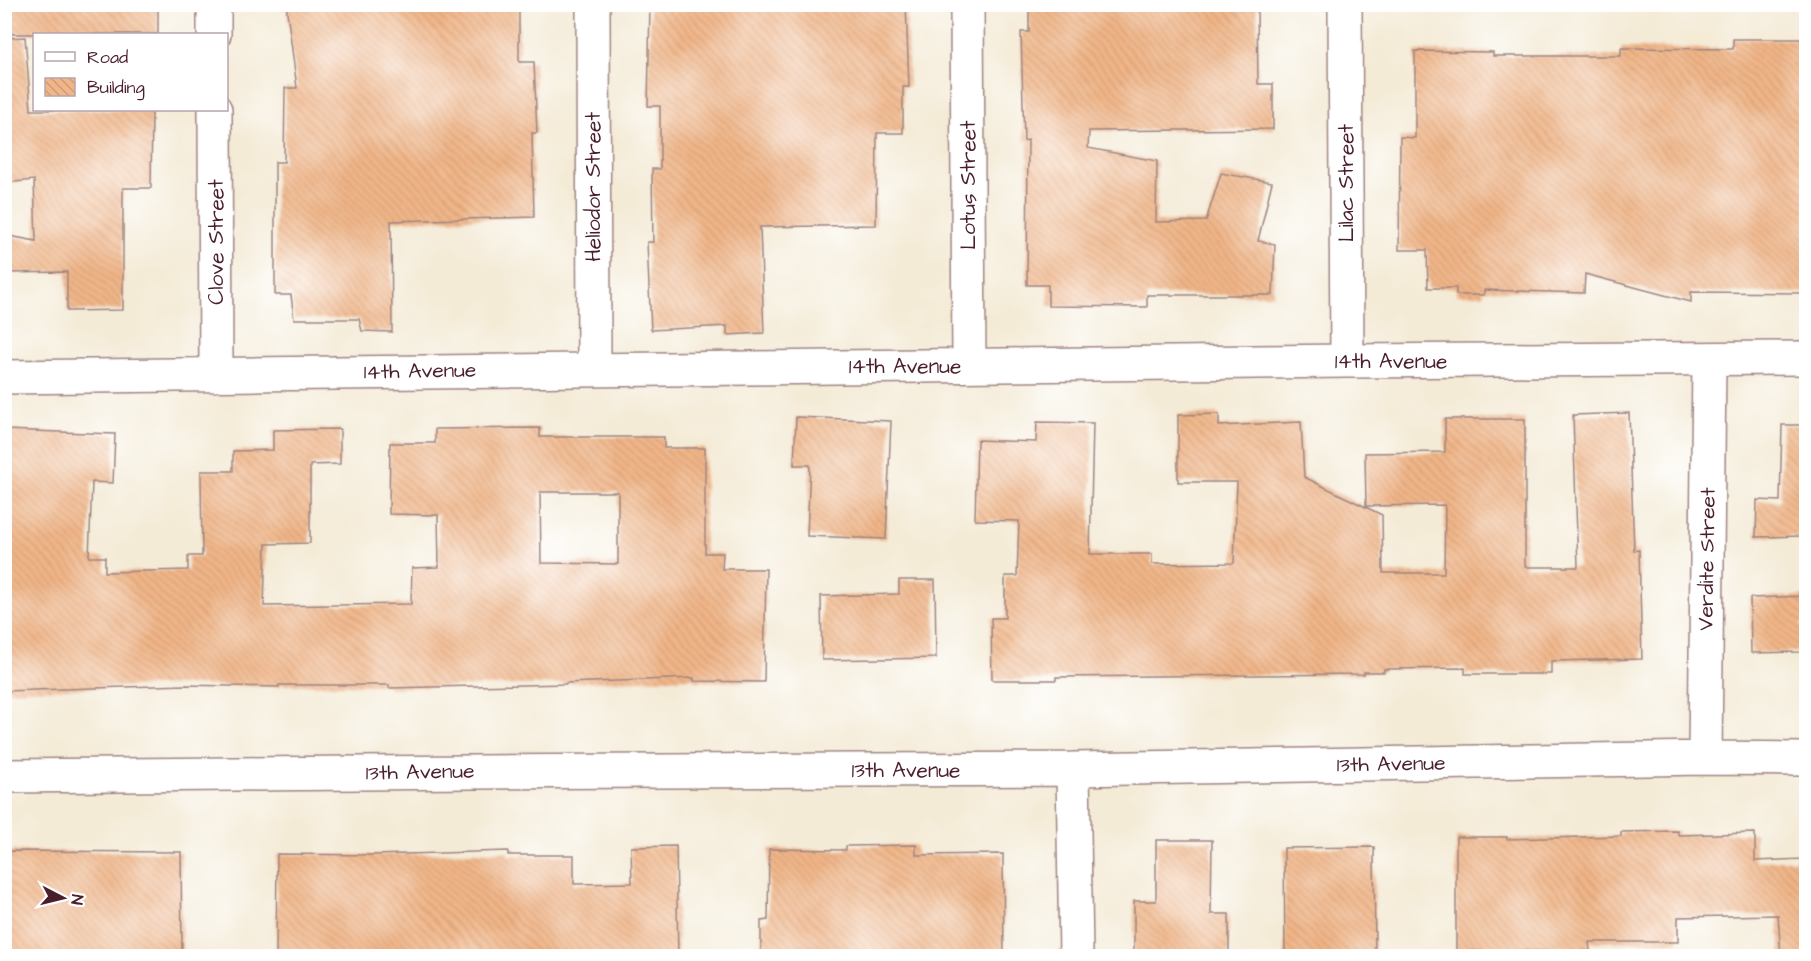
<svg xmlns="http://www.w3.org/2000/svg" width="1811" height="961" viewBox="0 0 1811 961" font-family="'Architects Daughter',sans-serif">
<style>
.building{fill:url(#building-back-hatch);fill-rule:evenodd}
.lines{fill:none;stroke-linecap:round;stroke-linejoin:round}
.minor-casing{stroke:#9f8581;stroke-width:36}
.minor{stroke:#fff;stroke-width:33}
.labels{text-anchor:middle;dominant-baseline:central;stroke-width:6;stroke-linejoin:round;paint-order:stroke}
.street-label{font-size:21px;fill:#4a1f2b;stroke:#fff}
</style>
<defs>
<pattern id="building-back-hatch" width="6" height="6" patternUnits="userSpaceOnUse" patternTransform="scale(1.5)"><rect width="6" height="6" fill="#f1b688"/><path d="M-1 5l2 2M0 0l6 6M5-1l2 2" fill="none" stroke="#d09c76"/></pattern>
</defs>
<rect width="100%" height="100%" fill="#fff"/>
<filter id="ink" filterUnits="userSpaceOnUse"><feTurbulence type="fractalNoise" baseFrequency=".0167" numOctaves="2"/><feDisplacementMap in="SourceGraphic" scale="12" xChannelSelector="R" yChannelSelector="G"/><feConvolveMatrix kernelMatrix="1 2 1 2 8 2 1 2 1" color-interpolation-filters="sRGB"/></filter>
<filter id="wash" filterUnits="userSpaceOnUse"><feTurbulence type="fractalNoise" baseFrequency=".008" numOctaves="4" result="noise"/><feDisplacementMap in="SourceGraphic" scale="24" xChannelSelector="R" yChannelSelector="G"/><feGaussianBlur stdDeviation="1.35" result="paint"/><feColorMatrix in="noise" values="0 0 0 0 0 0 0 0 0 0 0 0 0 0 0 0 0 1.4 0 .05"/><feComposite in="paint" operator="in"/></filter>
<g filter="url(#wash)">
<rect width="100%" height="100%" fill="#f4ebd7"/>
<g id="blocks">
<path class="building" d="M4,4h154v30h-154z
M286,4h233v58h15l3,71h-5l2,84 -143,4 1,111 -30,-1 -3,-12h-65l-3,-24h-16v-133h9l1,-74h12z
M650,4h256l3,83h-6v46h-26l-1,92 -116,2 4,106 -37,2v-9l-76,4 -4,-88h6l-1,-73h8v-63h-12z
M1029,4h228l1,80h15v45l-184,2 -1,17 69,13 -1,61 50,-1 15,-48 51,9 -14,59 17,3 -2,51h-126v12l-99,-1v-21h-21l1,-145 -4,1 -3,-109h8z
M25,37l6,73h121l-1,78h-28v122l-56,1v-39l-63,1v-38l32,6 -2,-61 -30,3v-145z
M1733,39h73v254l-115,-1v10l-106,-28 -1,19 -100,-3v5h-28v-7h-28l-1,-38h-28l1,-113 15,1v-87l78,1v4h128v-8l112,1z
M1629,413l5,138 5,-1 3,109 -91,2v13h-86v-6l-81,1v3h-20v2l-308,3v3h-64l-1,-62h14v-42h12l2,-55 -44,-1 2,-80 59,2 1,-20 56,1 -3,131h62v10l82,-1 3,-81h-59v-67l41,-1v12l82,-4 3,55 78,38 1,58h61l1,-68 -79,1 -1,-53 80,-1v-33h80v148h53l-5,-152z
M796,417l95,4 -5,118 -79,-3 3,-71h-16z
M1782,425h24v111l-50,1 1,-37 23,1z
M540,428v9h124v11h41v105h18l-1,16h44l-2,113 -70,-1v-3l-128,5v1l-177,4v-3h-110v2l-94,-2 -181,6v-261l111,4 -2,49 -21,-1 -3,75h16v15l83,-2v-14h14l-1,-85h32v-20l40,-1v-20l67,-1v35l-30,1v78l-44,1 -2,62 147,-2 1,-36 27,-1 -1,-52 -49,-1 1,-71h45v-14zM540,492h78v72l-77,-1z
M899,580h36l1,78 -114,2 -1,-64 78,-2z
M1806,596v27h-4l1,29 -52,1 -1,-55z
M1678,831v4l77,-2v28l51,-2v98h-25l-3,-42 -100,2v25h-89l1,9h-134v-114h51v2l114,-3v-4z
M1156,840h56l-1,74h18v42h-95v-55h22z
M916,845v10l87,-1 1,103h-243v-36l7,-1 1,-71 77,1v-4z
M676,846l2,111h-402l1,-103 96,1 135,-4v4h66v29l58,-1 -1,-36z
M1374,847l1,110h-90l-1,-109z
M5,851l176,1 1,105h-176z"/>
</g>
</g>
<g filter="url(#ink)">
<use href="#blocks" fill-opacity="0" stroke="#9f8581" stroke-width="1.5"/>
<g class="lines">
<defs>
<path id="minor" d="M214,4v30
M593,4l1,365
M967,4l2,361
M1345,4l2,357
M215,110l1,265
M4,377l1343,-16 459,-3
M1705,758l4,-398
M1073,769l3,187
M4,776l469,-4 600,-3 632,-11 101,1"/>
</defs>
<use href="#minor" class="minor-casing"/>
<use href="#minor" class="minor"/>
</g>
</g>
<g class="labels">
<g class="street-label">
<text transform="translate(1346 183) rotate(-90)">Lilac Street</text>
<text transform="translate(968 185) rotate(-90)">Lotus Street</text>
<text transform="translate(593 187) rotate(-90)">Heliodor Street</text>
<text transform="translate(216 242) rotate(-90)">Clove Street</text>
<text x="1391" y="361">14th Avenue</text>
<text x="905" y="366">14th Avenue</text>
<text transform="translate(420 371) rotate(-1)">14th Avenue</text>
<text transform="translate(1707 559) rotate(-89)">Verdite Street</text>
<text transform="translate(1391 764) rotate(-1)">13th Avenue</text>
<text x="906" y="770">13th Avenue</text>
<text transform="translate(420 772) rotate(-1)">13th Avenue</text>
</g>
</g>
<rect width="1811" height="961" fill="none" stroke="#fff" stroke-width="24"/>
<rect x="33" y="33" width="195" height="78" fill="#ffffff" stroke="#b7a5aa" stroke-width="1.5"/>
<rect x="45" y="52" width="30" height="9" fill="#ffffff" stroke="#b7a5aa" stroke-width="1.5"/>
<text x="87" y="63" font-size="18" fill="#4a1f2b">Road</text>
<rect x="45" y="78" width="30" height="18" fill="url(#building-back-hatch)" stroke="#b7a5aa" stroke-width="1.5"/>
<text x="87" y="93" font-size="18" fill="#4a1f2b">Building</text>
<g transform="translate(63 898) rotate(97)" stroke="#ffffff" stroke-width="4.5" paint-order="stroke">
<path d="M0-4.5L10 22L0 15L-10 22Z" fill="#4a1f2b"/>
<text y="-9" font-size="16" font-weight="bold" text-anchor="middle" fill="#4a1f2b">N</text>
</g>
</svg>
